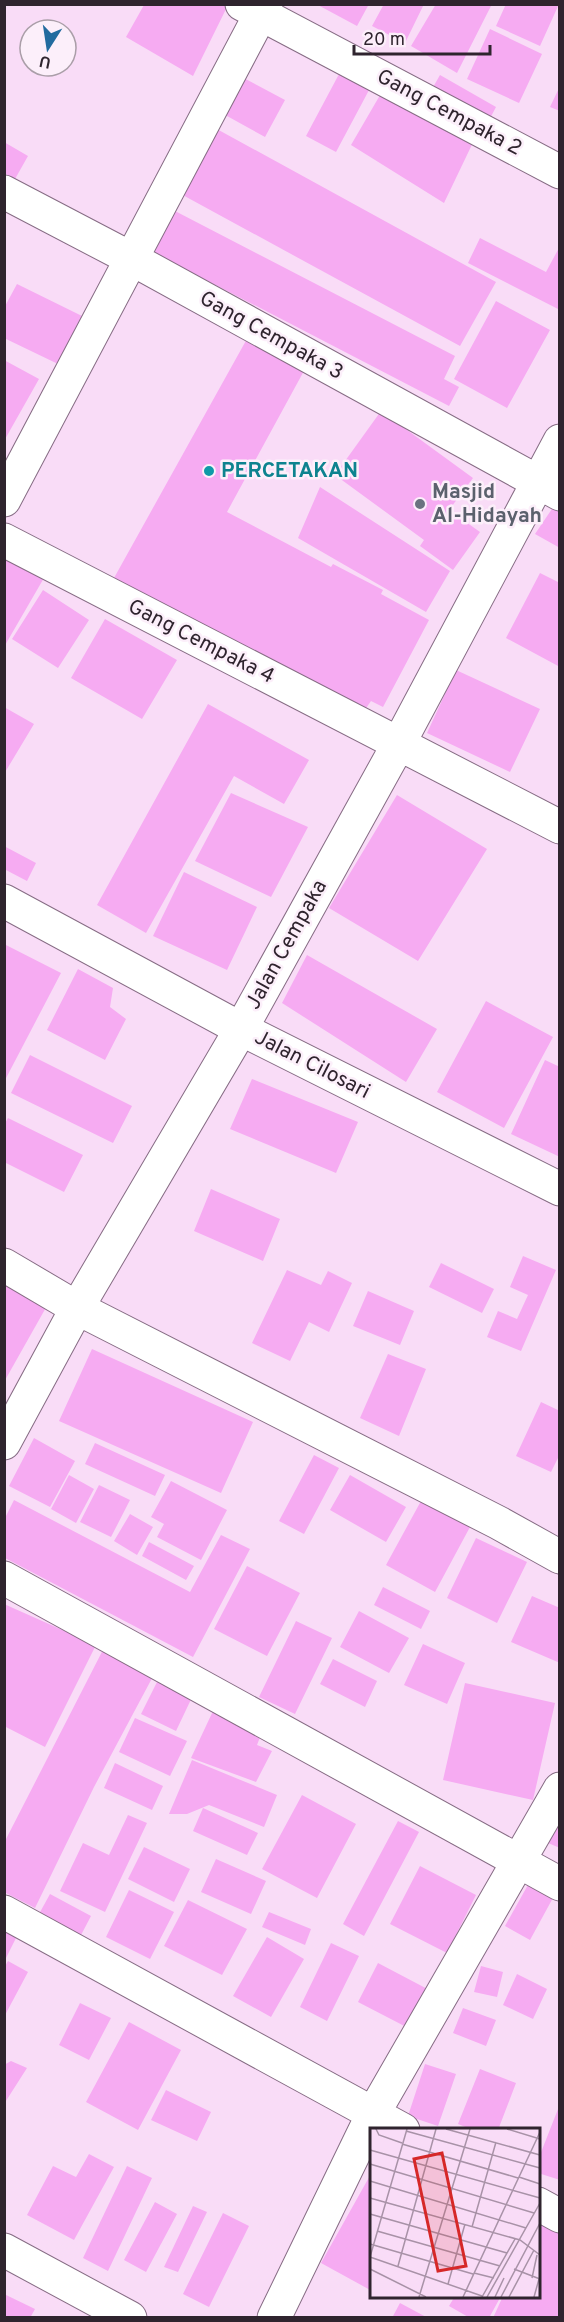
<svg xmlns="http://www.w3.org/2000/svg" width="564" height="2322" viewBox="0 0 564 2322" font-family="Overpass,sans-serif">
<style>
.building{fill:#f6abf2}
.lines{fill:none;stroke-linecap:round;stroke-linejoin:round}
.minor-casing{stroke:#866c84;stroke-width:35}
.minor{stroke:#fff;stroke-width:33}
.culture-dot{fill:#0f9aa8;stroke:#fceffa;stroke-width:2}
.worship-dot{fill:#6b7280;stroke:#fceffa;stroke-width:2}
.labels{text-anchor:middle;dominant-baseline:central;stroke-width:5;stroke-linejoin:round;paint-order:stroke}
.street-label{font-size:21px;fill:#2f242e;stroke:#fceffa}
.culture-label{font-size:21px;font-weight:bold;fill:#0d838f;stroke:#fceffa;text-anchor:start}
.worship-label{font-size:21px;font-weight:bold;fill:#5b616d;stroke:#fceffa;text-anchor:start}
.inset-road{fill:none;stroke:#a892a7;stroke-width:1.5}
.view{fill:#d62828;fill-opacity:0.15;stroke:#d62828;stroke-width:3}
.inset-edge{fill:none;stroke:#2f242e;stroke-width:3}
</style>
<rect width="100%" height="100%" fill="#f9dcf7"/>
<path class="building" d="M316,4h53l-12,22z
M384,4h40l-19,39 -33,-17z
M436,4h56l-35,69 -46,-27z
M506,4h53l-19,42 -44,-20z
M144,5h77l6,2 -34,69 -67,-39z
M490,29l52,25 -23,49 -52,-24z
M346,61l30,16 -40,75 -30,-16z
M238,75l47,25 -20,37 -47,-26z
M440,75l56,32 -11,21 -57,-32z
M560,86v25l-10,-4z
M383,90l95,42 -34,71 -93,-58z
M215,128l281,154 -36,64 -281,-153z
M4,142l24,14 -13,23 -11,-6z
M175,211l280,145 -11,23 15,8 -10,19 -295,-153z
M480,238l66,34 14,-26v64l-92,-47z
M17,284l65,32 -24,48 -54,-26v-30z
M496,301l54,29 -43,78 -53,-29z
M248,337l57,32 -78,143 104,55 2,-3 50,26 -2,4 48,26 -46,87 -12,-6 -7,10 -250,-133z
M4,360l35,19 -35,62z
M381,411l92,67 -24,32 31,22 -27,38 -33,-24 4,-6 -89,-65z
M320,487l130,84 -24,41 -128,-74z
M560,497v51l-25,-14z
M4,547l44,24 -44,76z
M540,573l20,10v84l-54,-29z
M43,590l46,30 -31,48 -46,-29z
M105,619l72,41 -35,59 -71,-41z
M456,670l84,39 -30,63 -83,-39z
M208,704l101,56 -25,44 -50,-28 -88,157 -49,-28z
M4,707l30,17 -30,50z
M231,793l77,34 -37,70 -76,-36z
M397,795l90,54 -69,112 -89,-53z
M4,846l32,17 -9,18 -23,-12z
M184,872l73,35 -30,63 -74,-34z
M4,944l57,29 -57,109z
M307,955l130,74 -31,53 -124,-79z
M78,969l35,19 -3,19 16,12 -21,41 -58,-30z
M486,1001l67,36 -49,91 -67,-36z
M30,1055l102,51 -19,37 -102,-50z
M545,1060l15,7v90l-49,-23z
M252,1079l106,43 -22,51 -106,-44z
M8,1118l75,37 -19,37 -60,-30v-37z
M211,1189l69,30 -17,42 -69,-30z
M523,1256l33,14 -35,81 -34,-14 11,-26 19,8 11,-24 -18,-8z
M441,1263l53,26 -12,24 -53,-26z
M287,1270l34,15 7,-14 24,12 -23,49 -20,-10 -19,39 -38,-18z
M4,1279l44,25 -44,78z
M368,1291l46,20 -14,34 -47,-19z
M92,1349l161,73 -32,71 -162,-72z
M388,1354l38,15 -27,67 -39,-18z
M541,1402l19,9v43l-9,18 -35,-16z
M34,1438l41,23 -25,46 -41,-21z
M95,1443l70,32 -10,21 -70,-32z
M314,1455l25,13 -35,66 -25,-13z
M69,1475l25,14 -18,34 -25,-14z
M350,1475l56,32 -20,35 -56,-32z
M171,1481l56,29 -26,50 -44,-23 7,-13 -13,-7z
M99,1485l31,15 -19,37 -31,-15z
M14,1500l176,92 31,-57 29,14 -57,108 -188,-99v-40z
M421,1501l49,26 -35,65 -49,-27z
M130,1514l23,13 -16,28 -23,-14z
M476,1538l51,24 -30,61 -50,-25z
M149,1542l45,24 -8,14 -44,-24z
M247,1566l53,27 -33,63 -53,-27z
M383,1587l47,24 -9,18 -47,-24z
M532,1596l28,12v55l-49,-21z
M4,1604l92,41 -51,102 -41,-21z
M359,1611l50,27 -20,35 -49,-26z
M296,1621l36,17 -37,76 -36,-17z
M107,1642l51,25 -64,120 -59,121 -31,-16v-49z
M423,1644l42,19 -18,41 -43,-19z
M333,1659l44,22 -12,26 -45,-23z
M161,1674l34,17 -19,40 -35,-17z
M465,1683l90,20 -22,97 -90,-20z
M213,1711l49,21 -5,13 15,6 -16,31 -65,-24z
M135,1718l52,23 -17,35 -51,-24z
M192,1760l85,35 -13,32 -55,-22 -22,9h-18z
M115,1763l48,23 -11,24 -48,-22z
M302,1795l54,29 -39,74 -55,-29z
M203,1808l55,25 -11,22 -54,-24z
M128,1815l19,8 -42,89 -45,-21 23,-48 26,12z
M560,1819v29l-12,-5z
M398,1821l21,11 -55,104 -21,-12z
M144,1847l46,22 -16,33 -46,-23z
M216,1859l50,22 -15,33 -50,-22z
M420,1866l56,29 -29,58 -57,-29z
M529,1883l25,13 -24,44 -25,-14z
M129,1890l45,22 -24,47 -44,-22z
M50,1894l41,22 -11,21 -41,-23z
M188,1900l59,29 -25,46 -58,-29z
M269,1912l42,17 -6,16 -43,-18z
M4,1924l15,8 -15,30z
M267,1937l37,22 -33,58 -38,-21z
M331,1943l28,13 -32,65 -27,-14z
M8,1961l20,11 -24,45v-49z
M378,1963l57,30 -21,38 -56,-29z
M481,1966l22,6 -6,25 -23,-5z
M517,1974l30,15 -14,30 -30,-14z
M80,2003l31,15 -22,42 -30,-15z
M463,2008l33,12 -10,26 -33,-13z
M129,2022l52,28 -43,80 -52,-28z
M11,2061l16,7 -23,36v-39z
M425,2064l31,10 -18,52 -30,-10z
M480,2069l36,14 -18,47h-25l-15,-6z
M166,2090l45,22 -14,29 -46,-21z
M560,2104v76l-22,-7v-13z
M89,2154l25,13 -40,73 -47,-25 26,-49 23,11z
M127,2166l25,12 -44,93 -25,-13z
M372,2172v119l-51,-28z
M155,2202l22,12 -31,58 -22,-12z
M193,2206l14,6 -29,60 -14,-5z
M223,2213l26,13 -40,81 -26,-13z
M540,2223l20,9v86h-67l10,-22h35v-69z
M4,2294l31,15 -5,9h-26z
M455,2296h46l-12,22h-19l-21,-12z
M400,2303l28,15h-36z"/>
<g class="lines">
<defs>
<path id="minor" d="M242,4l318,168
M4,192l128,67 428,235
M4,500l262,-496
M4,540l556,287
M4,901l237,128 319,160
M4,1265l73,43 422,215 61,34
M4,1443l73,-135 164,-279 157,-284 162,-304
M4,1578l556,306
M4,1912l399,218
M538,2204l22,12
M4,2250l126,68
M274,2318l99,-204 187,-325"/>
</defs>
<use href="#minor" class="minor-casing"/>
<use href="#minor" class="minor"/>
</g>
<circle class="culture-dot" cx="209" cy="471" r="6"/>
<circle class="worship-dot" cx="420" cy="504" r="6"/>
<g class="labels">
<g class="street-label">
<text transform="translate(449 113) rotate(28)">Gang Cempaka 2</text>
<text transform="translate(271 336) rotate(29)">Gang Cempaka 3</text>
<text transform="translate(201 642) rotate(27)">Gang Cempaka 4</text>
<text transform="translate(287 945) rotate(-61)">Jalan Cempaka</text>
<text transform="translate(312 1065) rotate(27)">Jalan Cilosari</text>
</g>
<g class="culture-label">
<text x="221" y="471">PERCETAKAN</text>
</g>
<g class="worship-label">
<text x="432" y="492">Masjid<tspan x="432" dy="24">Al-Hidayah</tspan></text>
</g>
</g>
<g transform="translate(370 2128)">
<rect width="170" height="170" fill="#f9dcf7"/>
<path class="inset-road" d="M6,1l3,6 23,8M37,1l-37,128 112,39M76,1l94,26M137,1l33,10M36,3l134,37M32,16l116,34M0,22l170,48M0,36l164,49M149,49l21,7M0,53l156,47M0,70l150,42 20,15M0,86l137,39M102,99l24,-85M7,103l123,35M0,116l103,30M28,138l38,-137M0,141l56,28M144,141l26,10M104,145l20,5M162,150l5,-23M78,156l17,-60M49,169l51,-168M93,169l77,-165M112,169l33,-58M117,169l53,-94M125,169l9,-19M131,169l39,-74M139,169l25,-47M164,169l5,-18"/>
<path class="view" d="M72,25l24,113 -28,5 -24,-112z"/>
<rect width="170" height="170" class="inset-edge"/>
</g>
<rect width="564" height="2322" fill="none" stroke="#2f242e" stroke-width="12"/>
<g transform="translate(48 48) rotate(192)"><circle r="28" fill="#fceffa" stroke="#aa9ea8" stroke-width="1.5"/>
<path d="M0-4.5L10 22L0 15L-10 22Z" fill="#226b9f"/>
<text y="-9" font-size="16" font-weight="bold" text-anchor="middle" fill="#2f242e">U</text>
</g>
<path d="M354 45v9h136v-9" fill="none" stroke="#2f242e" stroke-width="3"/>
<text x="363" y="45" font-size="18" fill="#2f242e" stroke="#fceffa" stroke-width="4.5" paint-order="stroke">20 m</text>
</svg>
